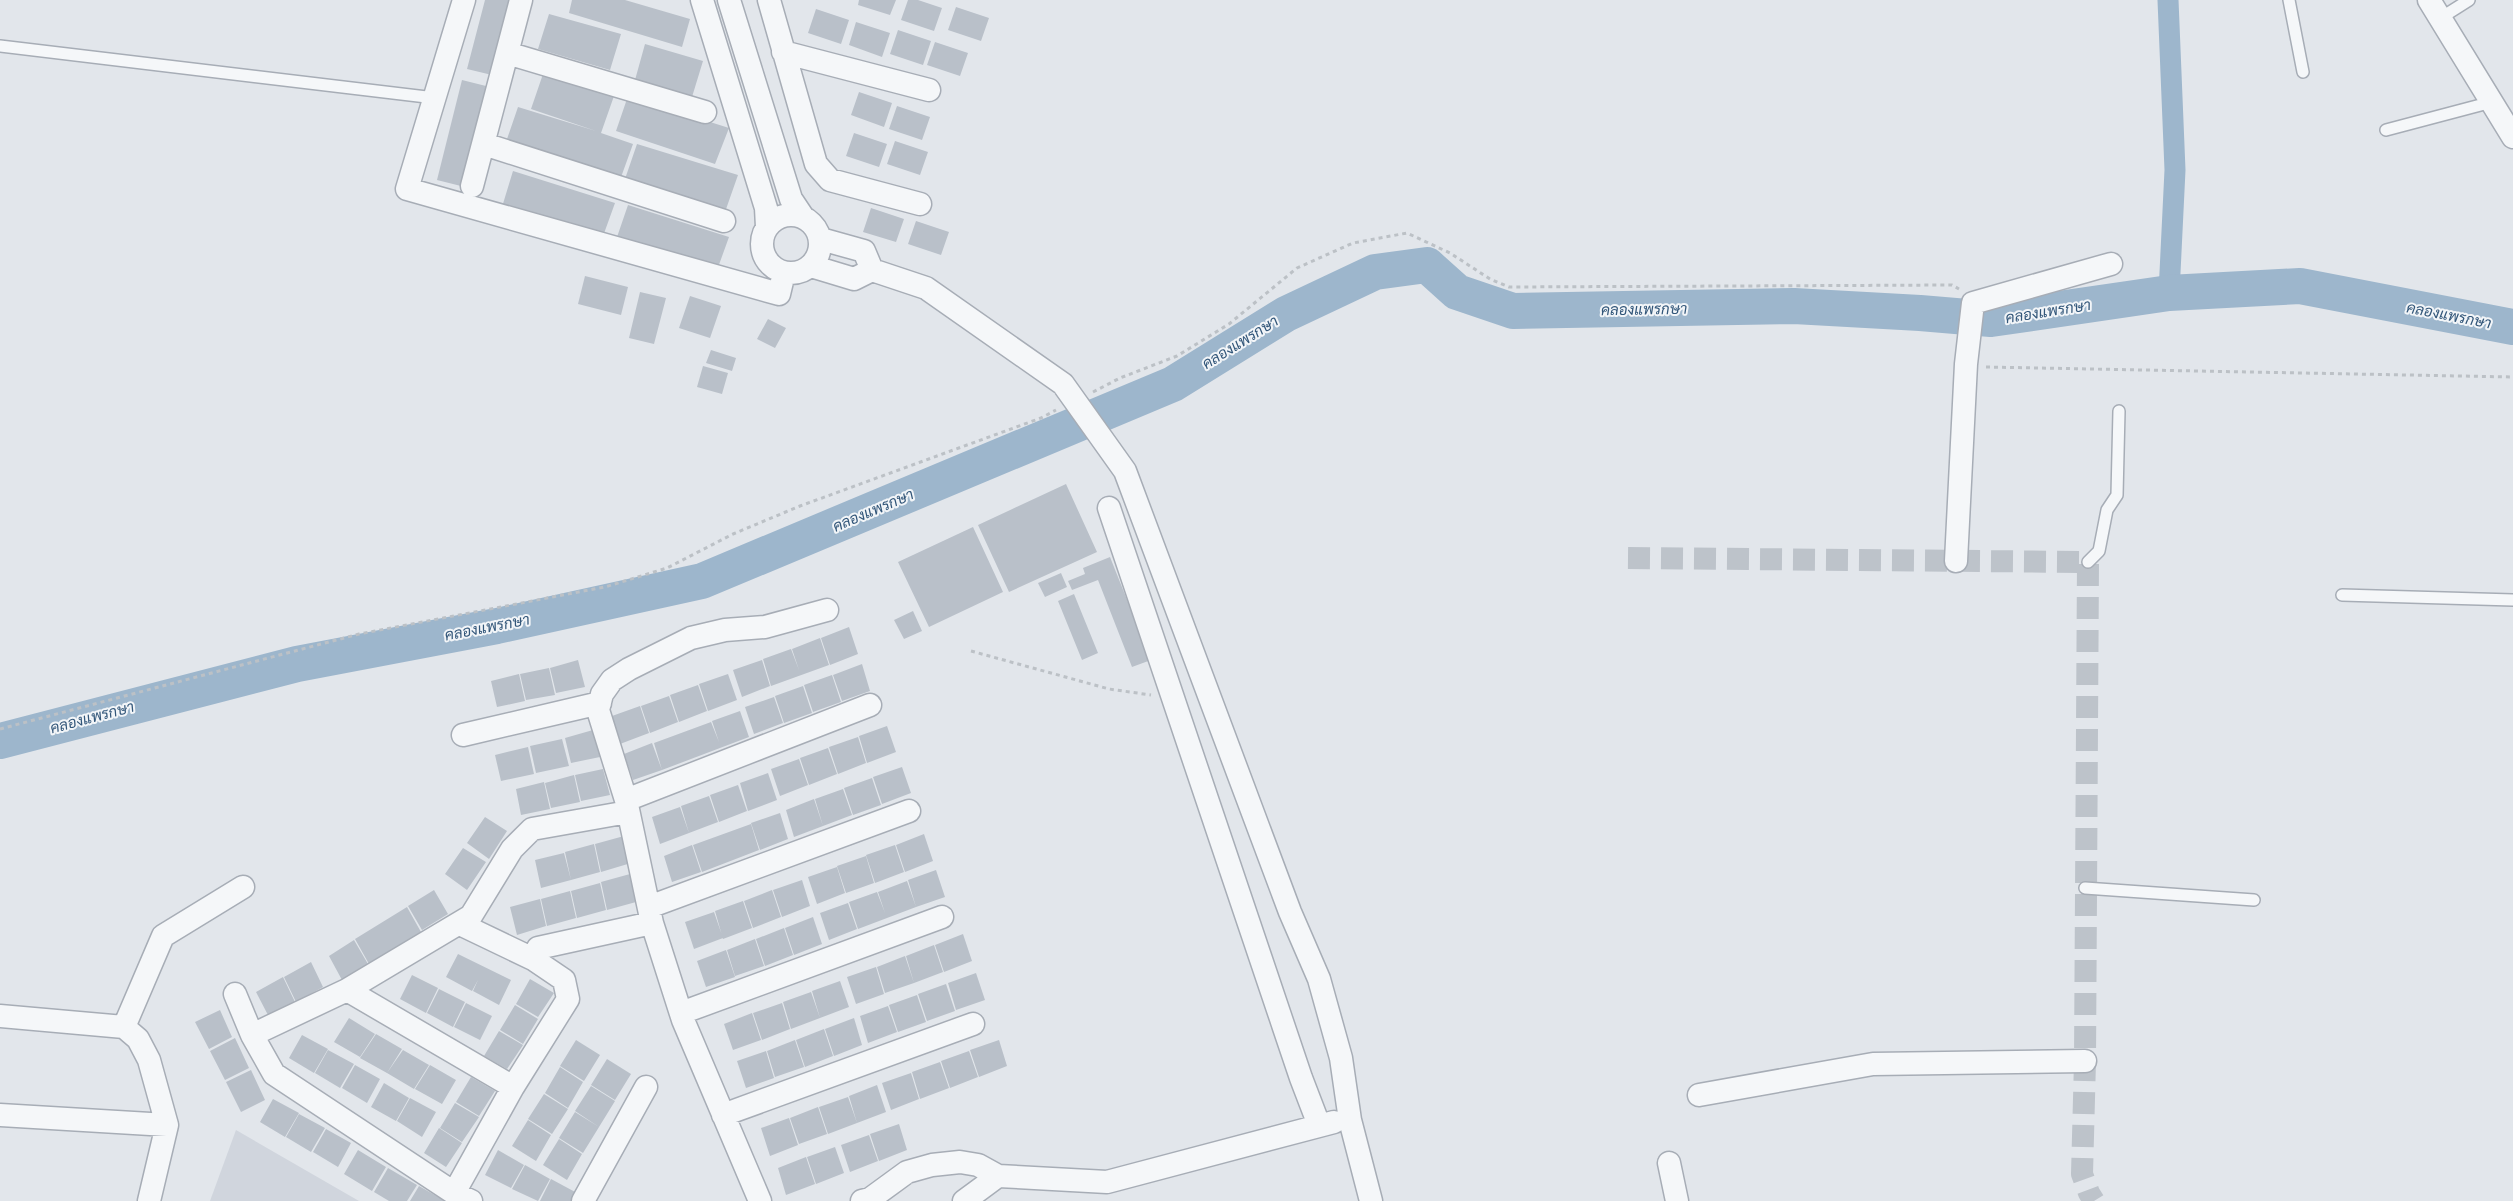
<svg xmlns="http://www.w3.org/2000/svg" width="2513" height="1201" viewBox="0 0 2513 1201" font-family="'IBM Plex Sans',Sarabun,sans-serif">
<style>
.built{fill:#d0d5dd}
.lines{fill:none;stroke-linecap:round;stroke-linejoin:round}
.canal{stroke:#9db6cc;stroke-width:21}
.river{stroke:#9db6cc;stroke-width:36}
.building{fill:#b9c0c9}
.street-tunnel{stroke:#bdc3ca;stroke-width:22;stroke-dasharray:22 11;stroke-linecap:butt}
.lane-casing{stroke:#a7adb6;stroke-width:14}
.street-casing{stroke:#a7adb6;stroke-width:25}
.path{stroke:#bcc1c6;stroke-width:3;stroke-dasharray:4 4;stroke-linecap:butt}
.lane{stroke:#f5f7f9;stroke-width:11}
.street{stroke:#f5f7f9;stroke-width:22}
.labels{text-anchor:middle;dominant-baseline:central;stroke-width:4;stroke-linejoin:round;paint-order:stroke}
.water-label{font-size:15px;font-style:italic;fill:#325679;stroke:#f2f5f8}
</style>
<rect width="100%" height="100%" fill="#e2e6eb"/>
<path class="built" d="M236,1130l123,71h-149z"/>
<g class="lines">
<path class="canal" d="M2168,0l7,170 -6,123"/>
<path class="river" d="M0,741l297,-77 200,-38 205,-45 471,-197 113,-70 89,-42 52,-7 30,27 56,19 281,-5 126,7 71,6 178,-26 131,-7 213,41"/>
</g>
<path class="building" d="M485,0h26l-19,75 -25,-6z
M572,0h53l65,19 -8,28 -113,-34z
M859,0h37l-6,15 -32,-10z
M908,0h10l24,8 -8,23 -33,-11z
M956,7l33,11 -8,23 -33,-11z
M816,9l33,11 -8,24 -33,-11z
M549,14l72,20 -11,36 -72,-21z
M856,22l34,11 -8,24 -33,-12z
M898,30l33,11 -8,24 -33,-11z
M935,42l33,11 -8,23 -33,-11z
M645,44l58,17 -11,36 -57,-17z
M543,74l71,22 -13,37 32,11 -13,36 -114,-38 12,-35 78,24 -65,-22z
M462,80l28,7 -25,100 -28,-7z
M859,92l33,11 -8,24 -33,-12z
M628,96l101,32 -14,36 -99,-33z
M897,106l33,11 -8,23 -33,-11z
M854,133l33,11 -8,23 -33,-11z
M895,141l33,11 -8,23 -33,-11z
M637,144l101,31 -13,37 -100,-33z
M513,171l102,32 -13,36 -100,-32z
M628,205l101,32 -13,36 -100,-33z
M871,208l33,11 -8,23 -33,-10z
M916,221l33,11 -8,23 -33,-11z
M585,276l43,11 -7,28 -43,-11z
M640,292l26,6 -12,46 -25,-6z
M690,296l31,10 -11,32 -31,-10z
M768,319l18,9 -11,20 -18,-9z
M711,350l25,8 -4,13 -26,-8z
M703,366l25,7 -6,21 -25,-7z
M1066,484l31,68 -88,40 -31,-67z
M973,527l30,65 -74,35 -31,-65z
M1110,557l41,103 -19,7 -34,-87 -26,10 -4,-9 17,-7 -2,-6z
M1061,573l6,14 -22,10 -7,-14z
M1074,594l24,59 -16,7 -24,-59z
M913,611l9,20 -18,8 -10,-19z
M849,627l9,27 -28,11 -9,-27z
M820,638l9,27 -58,21 -8,-27 28,-10 8,21 -7,-21z
M578,660l7,27 -29,6 -6,-25z
M762,660l8,26 -28,11 -9,-27z
M862,664l8,27 -28,10 -9,-26z
M549,668l6,27 -29,5 -6,-26z
M519,674l6,27 -28,6 -6,-26z
M728,674l9,26 -29,11 -9,-27z
M832,675l9,27 -28,10 -9,-27z
M698,685l9,26 -28,11 -9,-27z
M803,686l9,27 -28,10 -9,-27z
M669,696l9,26 -28,11 -9,-27z
M774,697l9,26 -29,11 -9,-27z
M640,706l9,27 -29,11 -8,-28z
M740,711l9,26 -87,33 -8,-27 57,-21 8,20 -7,-21z
M887,726l9,26 -29,11 -8,-27z
M593,730l7,27 -29,6 -6,-25z
M858,737l8,26 -28,11 -9,-27z
M562,739l7,27 -33,7 -6,-27z
M652,743l10,27 -29,10 -9,-26z
M528,747l6,27 -33,7 -6,-26z
M828,748l9,26 -28,11 -9,-27z
M799,759l9,26 -28,11 -9,-27z
M902,767l9,26 -29,11 -9,-27z
M603,769l7,26 -29,6 -6,-26z
M768,773l9,27 -29,11 -8,-28z
M574,775l6,27 -29,6 -6,-25z
M872,778l9,27 -28,10 -9,-27z
M544,782l6,27 -29,6 -5,-26z
M738,785l9,26 -28,11 -9,-27z
M843,789l9,26 -29,11 -8,-27z
M709,796l9,26 -29,11 -8,-27z
M814,799l9,27 -29,11 -8,-27z
M680,807l9,26 -29,11 -8,-27z
M780,813l8,26 -28,11 -9,-27z
M485,817l22,14 -18,28 -22,-16z
M751,824l8,26 -57,22 -9,-27z
M924,834l9,27 -28,11 -9,-27z
M624,836l7,27 -30,9 -6,-28z
M594,844l6,28 -29,8 -6,-28z
M692,845l9,27 -29,10 -8,-26z
M895,845l9,27 -29,11 -9,-28z
M463,848l23,14 -19,28 -22,-16z
M564,853l7,27 -30,8 -6,-28z
M866,856l8,27 -28,10 -9,-27z
M837,867l8,26 -28,11 -9,-27z
M936,870l9,27 -29,10 -8,-27z
M630,874l6,28 -29,8 -6,-28z
M802,880l8,26 -28,11 -9,-27z
M907,881l9,26 -58,22 -9,-27 28,-10 8,21 -7,-21z
M600,883l6,27 -29,8 -6,-27z
M434,890l14,24 -26,16 -14,-24z
M772,890l9,27 -28,11 -9,-27z
M570,891l6,27 -29,8 -6,-27z
M540,899l6,27 -29,9 -7,-28z
M743,901l9,27 -29,11 -8,-28z
M848,903l9,26 -28,11 -9,-27z
M407,907l14,25 -52,32 -14,-25z
M714,912l9,26 -29,11 -9,-27z
M813,917l9,27 -28,11 -9,-27z
M784,928l9,27 -28,11 -9,-27z
M963,934l9,27 -28,11 -9,-27z
M755,939l9,27 -29,10 -8,-26z
M354,940l14,24 -26,16 -13,-24z
M934,945l9,27 -29,11 -8,-27z
M726,950l9,27 -29,10 -9,-26z
M458,954l53,26 -12,25 -26,-14 5,-11 -6,11 -26,-14z
M905,956l9,27 -29,10 -8,-26z
M311,962l12,25 -27,15 -12,-25z
M876,967l8,27 -28,10 -9,-27z
M976,973l9,27 -29,10 -8,-27z
M412,975l26,13 -12,25 -26,-14z
M283,977l12,25 -26,15 -13,-25z
M530,979l24,14 -16,24 -22,-13z
M840,981l9,26 -29,11 -8,-27z
M946,984l9,27 -28,10 -9,-27z
M439,989l26,13 -12,25 -26,-14z
M811,992l9,26 -29,11 -8,-27z
M917,995l9,27 -28,10 -9,-27z
M466,1003l26,13 -12,24 -26,-13z
M782,1003l8,26 -28,11 -9,-27z
M515,1005l23,14 -15,25 -23,-14z
M888,1006l9,26 -29,11 -8,-27z
M220,1010l12,27 -23,12 -14,-27z
M752,1013l9,27 -28,10 -9,-26z
M349,1018l26,16 -15,23 -26,-15z
M854,1018l8,27 -28,11 -9,-27z
M824,1029l9,27 -28,11 -9,-27z
M499,1031l24,14 -16,24 -23,-13z
M376,1034l26,15 -15,24 -27,-15z
M302,1035l26,14 -14,24 -25,-15z
M235,1038l14,30 -24,12 -15,-29z
M576,1040l24,15 -16,26 -24,-15z
M795,1040l9,27 -29,10 -8,-26z
M999,1040l8,26 -28,11 -9,-27z
M328,1050l26,14 -14,24 -25,-15z
M403,1050l26,15 -15,24 -27,-16z
M766,1051l8,27 -28,10 -9,-27z
M969,1051l9,26 -28,11 -9,-27z
M607,1059l24,15 -16,26 -24,-15z
M940,1062l9,26 -29,11 -8,-27z
M355,1065l25,14 -13,24 -25,-15z
M430,1065l26,15 -14,24 -27,-15z
M560,1067l23,15 -15,26 -23,-15z
M251,1070l14,30 -24,12 -15,-30z
M911,1073l8,26 -28,11 -9,-27z
M471,1077l24,14 -16,25 -23,-14z
M384,1083l25,15 -13,23 -25,-14z
M877,1085l9,27 -29,11 -8,-27z
M591,1086l24,15 -16,26 -24,-16z
M544,1094l24,15 -16,25 -24,-15z
M848,1097l9,26 -29,11 -9,-27z
M410,1098l26,14 -14,25 -25,-16z
M273,1099l26,14 -14,24 -25,-15z
M455,1103l24,14 -17,25 -22,-14z
M818,1107l9,27 -28,10 -9,-26z
M575,1112l24,15 -16,26 -24,-15z
M299,1114l26,14 -14,24 -25,-15z
M789,1118l9,27 -28,11 -9,-28z
M528,1120l23,15 -15,26 -24,-15z
M899,1124l8,26 -28,11 -9,-27z
M439,1128l23,15 -16,24 -22,-14z
M326,1129l25,14 -13,24 -25,-15z
M869,1135l9,26 -28,11 -9,-27z
M559,1139l23,15 -15,26 -24,-15z
M835,1147l9,26 -28,11 -9,-27z
M358,1150l28,17 -14,24 -28,-17z
M498,1150l26,15 -13,23 -26,-13z
M806,1157l9,27 -29,11 -8,-27z
M525,1165l25,14 -12,22 -26,-12z
M388,1168l29,17 -10,16h-18l-15,-9z
M551,1179l26,14 -4,8h-33z
M419,1186l26,15h-35z"/>
<g class="lines">
<path class="street-tunnel" d="M1628,558l460,4 -3,499 -3,113 7,19 5,8"/>
<defs>
<path id="lane" d="M2289,0l14,72
M2439,19l30,-19
M0,46l435,52
M2386,130l106,-28
M2088,562l11,-11 8,-41 10,-15 2,-84
M2342,595l171,5
M2085,888l169,12"/>
<path id="street" d="M464,0l-57,189 372,105 5,-21
M702,0l64,208 1,19
M729,0l62,199 12,18
M769,0l47,164 14,16 90,24
M2429,0l84,137
M783,52l146,38
M507,53l198,59
M484,144l240,77
M472,186l49,-186
M762 244a29 29 0 1 1 58 0a29 29 0 1 1-58 0Z
M821,239l43,12 8,19
M811,266l43,13 18,-9 54,18 137,96 62,87 165,441 29,67 22,79 9,62 21,81
M1109,508l192,570 18,47
M1956,561l10,-197 7,-61 138,-39
M463,735l137,-32
M626,800l244,-95
M649,907l260,-96
M460,924l73,35
M347,990l166,97
M235,994l17,41
M681,1013l261,-96
M0,1016l124,11 14,12 11,21 18,65 -18,76
M124,1027l39,-91 80,-49
M1699,1095l174,-31 212,-3
M0,1115l167,10
M723,1115l250,-91
M1669,1163l8,38
M454,1193l59,-106 55,-88 -4,-19 -31,-21 5,-11 114,-25
M471,1201l-17,-8 -180,-119 -22,-39 95,-45 124,-74 41,-67 20,-20 96,-17
M583,1201l63,-114
M760,1201l-77,-181 -31,-97 -26,-123 -28,-90 4,-16 10,-14 17,-11 62,-31 34,-8 40,-3 62,-17
M862,1201l8,-2 37,-27 25,-7 28,-3 18,3 20,11 109,6 227,-60
M964,1201l34,-25"/>
</defs>
<use href="#lane" class="lane-casing"/>
<use href="#street" class="street-casing"/>
<path class="path" d="M1986,367l527,10
M1093,392l27,-14 57,-22 52,-32 68,-56 56,-25 54,-10 43,20 40,26 19,8 443,-2 7,4
M971,651l138,38 42,6
M0,729l359,-95 246,-47 62,-19 66,-34 67,-28 241,-88 15,-8"/>
<use href="#lane" class="lane"/>
<use href="#street" class="street"/>
</g>
<g class="labels">
<g class="water-label">
<text transform="translate(1644 309) rotate(-1)">คลองแพรกษา</text>
<text transform="translate(2048 311) rotate(-9)">คลองแพรกษา</text>
<text transform="translate(2449 315) rotate(11)">คลองแพรกษา</text>
<text transform="translate(1240 342) rotate(-32)">คลองแพรกษา</text>
<text transform="translate(873 510) rotate(-23)">คลองแพรกษา</text>
<text transform="translate(487 627) rotate(-11)">คลองแพรกษา</text>
<text transform="translate(92 717) rotate(-15)">คลองแพรกษา</text>
</g>
</g>
</svg>
